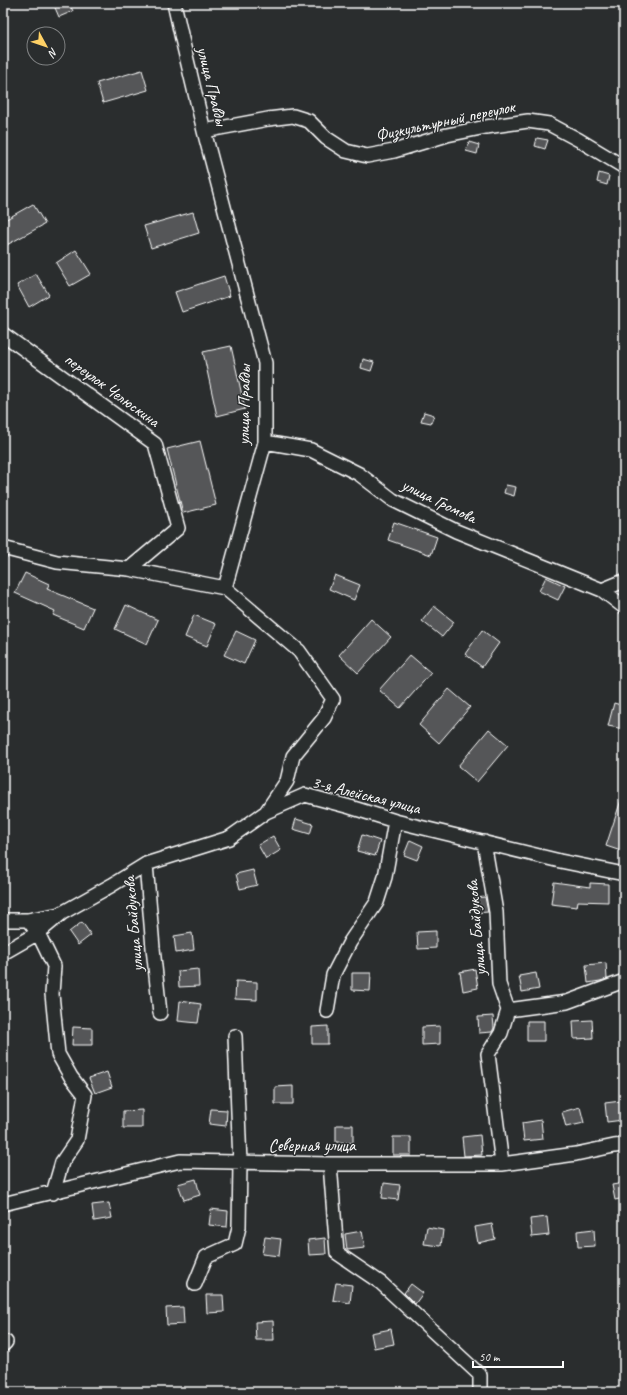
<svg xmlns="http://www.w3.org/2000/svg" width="627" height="1395" viewBox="0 0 627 1395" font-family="Caveat,sans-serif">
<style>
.building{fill:#555758;stroke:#fff}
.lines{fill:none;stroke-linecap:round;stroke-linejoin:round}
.minor-casing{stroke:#fff;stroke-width:16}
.minor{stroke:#2a2d2e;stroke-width:13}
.labels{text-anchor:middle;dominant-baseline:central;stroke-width:3;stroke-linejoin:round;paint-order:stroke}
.street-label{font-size:17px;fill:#fff;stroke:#2a2d2e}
</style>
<rect width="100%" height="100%" fill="#2a2d2e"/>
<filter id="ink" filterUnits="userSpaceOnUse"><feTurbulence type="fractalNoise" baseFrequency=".025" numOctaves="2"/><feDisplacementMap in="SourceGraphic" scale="8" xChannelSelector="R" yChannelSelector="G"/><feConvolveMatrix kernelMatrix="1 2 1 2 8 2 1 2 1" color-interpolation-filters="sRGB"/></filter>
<g filter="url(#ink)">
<path class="building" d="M53,3h16l4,8 -14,6z
M142,70l6,20 -45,13 -6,-20z
M537,138l11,2 -3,9 -10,-3z
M469,142l10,3 -2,9 -11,-3z
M599,173l10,3 -2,9 -10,-3z
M33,204l12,20 -42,23v-26z
M193,212l6,21 -48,15 -7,-22z
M76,250l15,24 -21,12 -14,-23z
M36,274l13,21 -20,12 -12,-22z
M224,276l6,20 -48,16 -7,-20z
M231,346l14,63 -28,7 -14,-64z
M363,359l11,3 -3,9 -10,-3z
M424,412l10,3 -3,8 -10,-2z
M200,441l16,64 -33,8 -16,-64z
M506,485l10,2 -2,9 -10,-3z
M394,522l43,15 -6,18 -43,-15z
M25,573l24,11 -2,5 46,19 -9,20 -31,-13 2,-4 -40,-18z
M335,575l25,10 -6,15 -25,-11z
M546,577l19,9 -7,14 -19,-9z
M126,605l32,15 -11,24 -32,-15z
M434,606l20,16 -12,15 -20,-16z
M194,615l22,9 -9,22 -22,-9z
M371,619l20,18 -33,36 -19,-18z
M482,630l17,13 -17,24 -17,-13z
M236,631l19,9 -11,24 -20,-9z
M410,655l21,18 -31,35 -21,-18z
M449,689l21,18 -31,36 -20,-18z
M614,703l10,3v23l-16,-3z
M489,729l19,16 -31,37 -19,-16z
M622,797h2v55l-18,-6z
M296,819l17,5 -3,10 -17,-5z
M362,835l18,6 -5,15 -18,-5z
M273,836l8,14 -15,9 -8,-14z
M410,840l13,6 -6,14 -13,-5z
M253,870l4,15 -17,4 -4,-15z
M554,882l36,5v-4l18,1v18l-30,-1 -1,6 -26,-3z
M485,897l3,15 -12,1 -1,-15z
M82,922l9,13 -13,10 -9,-13z
M436,931v17l-18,1 -1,-17z
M192,933l2,17 -18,3 -2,-17z
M606,963l1,16 -7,2 -12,2 -2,-18z
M198,969l1,17 -20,1 -1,-16z
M475,969l3,19 -15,3 -3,-19z
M352,973h19l-1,18 -18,-1z
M536,973l3,16 -17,3 -3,-16z
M236,981l21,1v18l-22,-1z
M180,1001l21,3 -3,19 -20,-2z
M493,1016l1,12 -2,4 -13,1 -1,-16z
M592,1020l1,18 -19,1 -1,-18z
M527,1021h17v20h-17z
M328,1026v18h-16v-17z
M440,1026v18l-18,1v-18z
M73,1027l19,1v17h-20z
M107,1072l5,15 -17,6 -6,-15z
M293,1086v18h-18v-17z
M621,1101l2,19 -16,2 -2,-19z
M580,1107l4,16 -18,4 -4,-15z
M211,1109l16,1 -1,16 -17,-2z
M142,1110v18h-19v-17z
M541,1120l2,19 -19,2 -2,-18z
M336,1125h17v18l-17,-1z
M480,1135l2,20 -18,1 -2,-19z
M393,1137h18v18h-18z
M196,1179l4,16 -16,5 -6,-16z
M384,1183l16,2 -2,15 -16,-2z
M624,1183v15l-9,2 -3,-15z
M109,1203l3,15 -18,3 -2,-16z
M211,1209l17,2 -1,16 -18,-2z
M547,1217l2,18 -17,2 -2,-18z
M492,1224l3,15 -17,4 -3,-16z
M427,1227l16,3 -2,16 -17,-2z
M594,1229l1,17 -17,1 -1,-16z
M362,1231l3,17 -18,2 -2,-16z
M265,1237l16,2 -2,17 -17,-2z
M325,1238l1,16 -17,1 -1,-15z
M336,1283l16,2 -2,18 -17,-3z
M411,1284l12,9 -8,11 -11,-11z
M206,1295h17l1,17 -17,1z
M183,1307l1,17 -17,1 -1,-17z
M273,1321l1,19h-18l-1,-18z
M391,1329l3,15 -20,4 -3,-15z"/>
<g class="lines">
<defs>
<path id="minor" d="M174,3l8,36 22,92 61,232v79l-40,146
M204,131l64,-12 25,-3 16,5 17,17 20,13 21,5 27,-5 53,-16 39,-8 42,-6 21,3 30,16 45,27
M3,334l152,110 23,84 -49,41
M265,442l46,8 48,24 34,26 63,31 146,59 22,-9
M3,548l54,14 72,7 96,19 74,63 34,48 -9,19 -31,38 -6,25 -21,31 39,-17 45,12 45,14 165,40 64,13
M602,590l22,17
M484,842l12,70 3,72 9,26 -7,23 -13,21 14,110
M146,864l7,84 7,65
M3,920h25l32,-6
M28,920l10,13 16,33 -2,28 6,60 13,23 14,18 -8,45 -15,22 -9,31
M3,953l35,-20 24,-20 50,-28 34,-21 83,-26 37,-26
M508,1010l59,-8 57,-21
M327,1011l6,-36 17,-33 27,-40 8,-25 10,-56
M330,1164l7,89 44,30 99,92v17
M3,1204l177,-43 150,3h172l74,-10 38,-8 10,-1
M195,1284l11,-27 29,-13 4,-17 1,-64 -5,-127
M3,1345l3,-3"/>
</defs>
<use href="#minor" class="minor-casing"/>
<use href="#minor" class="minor"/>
</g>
</g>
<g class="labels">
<g class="street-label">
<text transform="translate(212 86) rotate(76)">улица Правды</text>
<text transform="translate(445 121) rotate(-12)">Физкультурный переулок</text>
<text transform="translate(112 390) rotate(36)">переулок Челюскина</text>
<text transform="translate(244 405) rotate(-89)">улица Правды</text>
<text transform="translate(439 501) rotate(26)">улица Громова</text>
<text transform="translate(366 795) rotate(14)">3-я Алейская улица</text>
<text transform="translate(133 924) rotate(-95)">улица Байдукова</text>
<text transform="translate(476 928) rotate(-95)">улица Байдукова</text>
<text x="312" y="1145">Северная улица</text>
</g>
</g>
<rect width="627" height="1395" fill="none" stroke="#2a2d2e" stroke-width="16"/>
<rect x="8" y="8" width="611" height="1379" fill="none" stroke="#fff" stroke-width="1.5" filter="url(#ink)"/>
<g transform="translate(46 46) rotate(130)"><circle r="19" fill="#2a2d2e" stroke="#7f8182"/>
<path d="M0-3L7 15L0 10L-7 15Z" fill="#ffd166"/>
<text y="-6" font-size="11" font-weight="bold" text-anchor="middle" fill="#ffffff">N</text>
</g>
<path d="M473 1361v6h90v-6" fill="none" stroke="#ffffff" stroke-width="2"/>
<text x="479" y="1361" font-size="12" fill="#ffffff" stroke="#2a2d2e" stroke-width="3" paint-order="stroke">50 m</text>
</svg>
